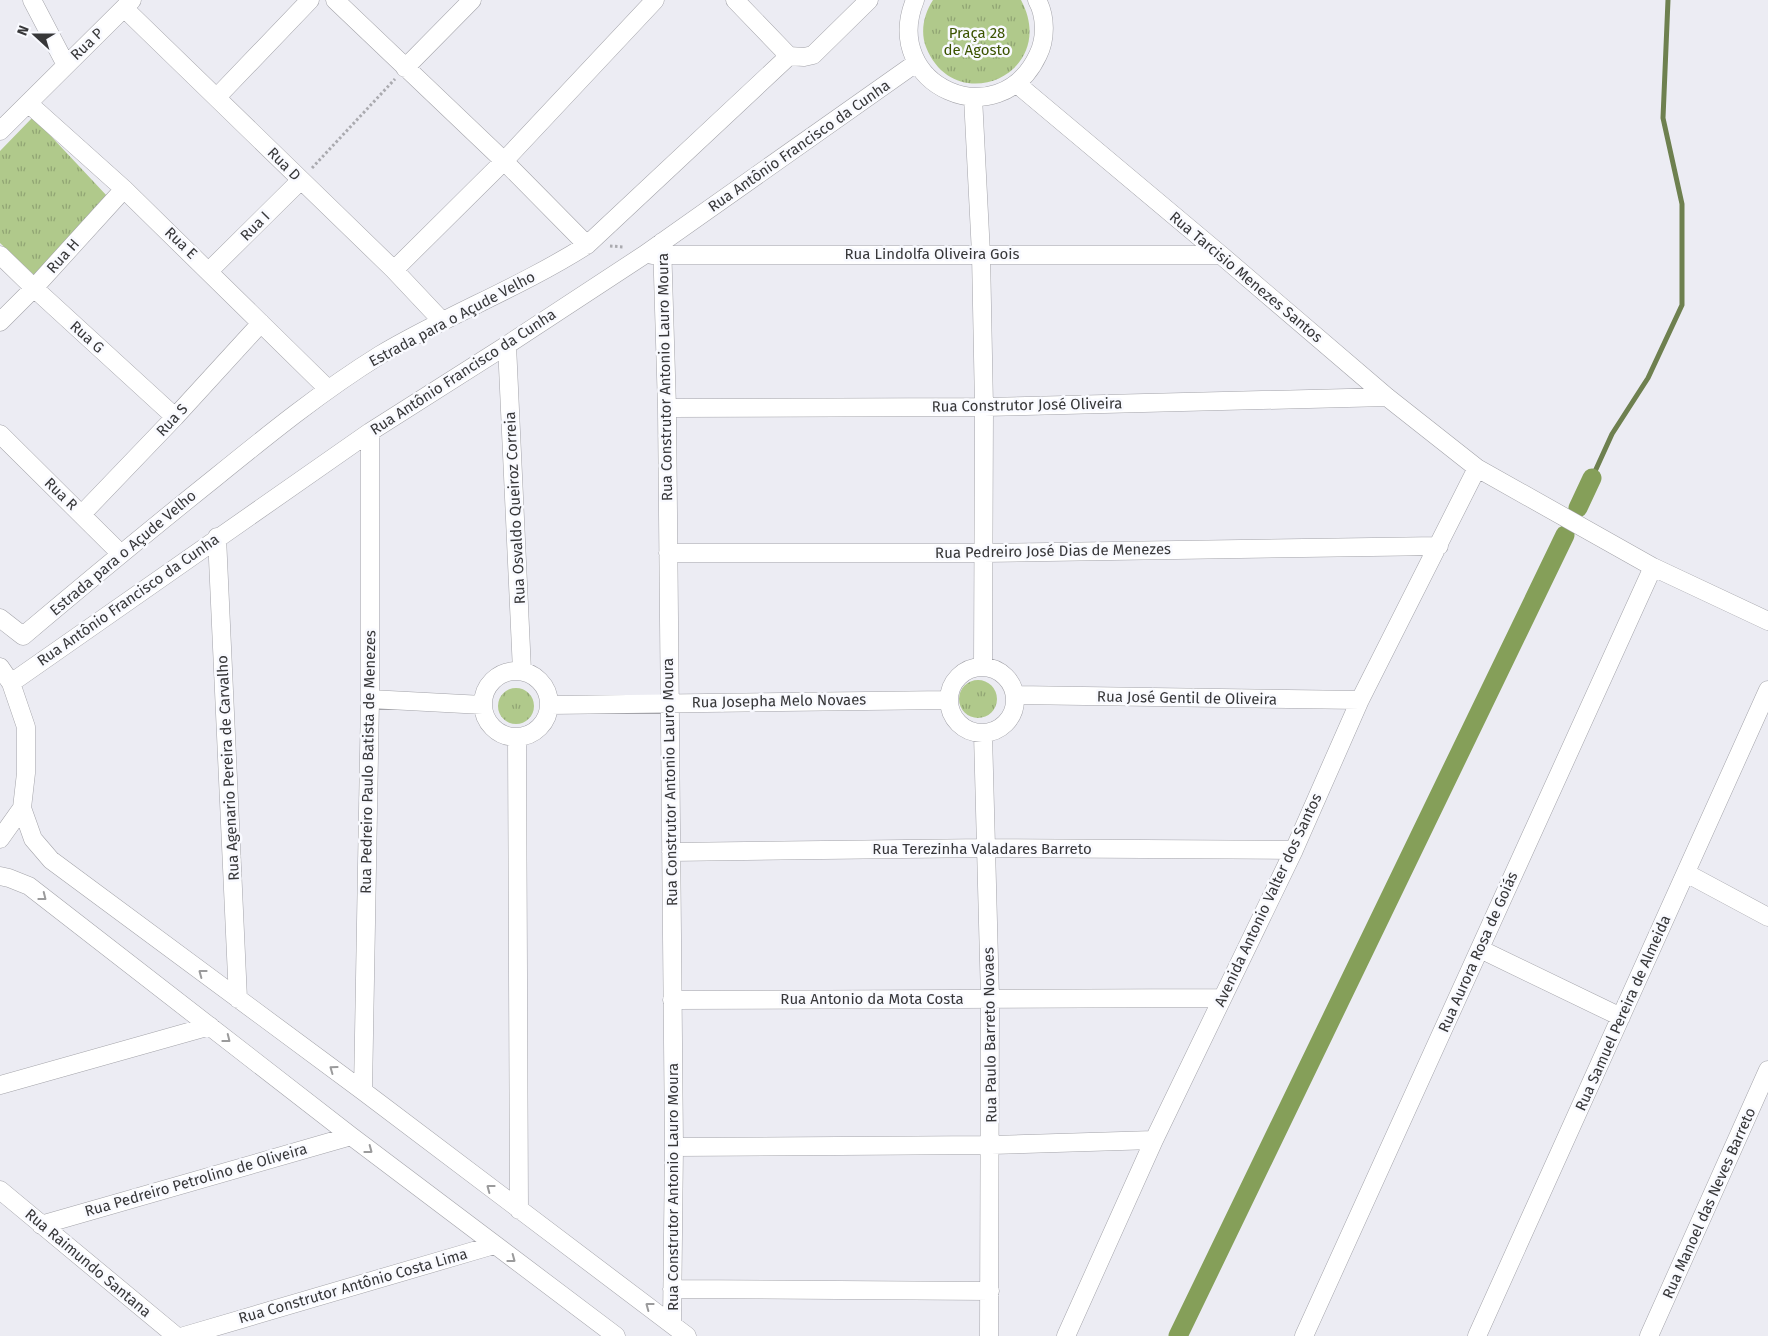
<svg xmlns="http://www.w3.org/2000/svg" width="1768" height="1336" viewBox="0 0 1768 1336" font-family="'Fira Sans',sans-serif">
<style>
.park{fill:url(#park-tufts)}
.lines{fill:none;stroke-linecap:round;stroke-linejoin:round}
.stream{stroke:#6e804f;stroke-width:5}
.canal{stroke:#859f59;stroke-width:19}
.street-casing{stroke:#a3a3a9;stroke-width:19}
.path{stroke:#aaaaaf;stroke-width:3;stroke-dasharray:2.5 2.5;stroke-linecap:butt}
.street{stroke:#fff;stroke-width:18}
.oneway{stroke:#9b9b9c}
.labels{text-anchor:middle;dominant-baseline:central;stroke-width:5;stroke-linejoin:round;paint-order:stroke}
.park-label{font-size:15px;fill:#3b5300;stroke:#f9faff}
.street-label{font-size:15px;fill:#373739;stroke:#f9faff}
</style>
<defs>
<pattern id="park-tufts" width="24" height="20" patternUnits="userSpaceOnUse" patternTransform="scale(1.25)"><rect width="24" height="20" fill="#b0c98b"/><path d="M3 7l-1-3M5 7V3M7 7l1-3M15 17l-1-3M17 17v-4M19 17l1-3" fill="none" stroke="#90a473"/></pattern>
</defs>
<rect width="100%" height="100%" fill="#ececf3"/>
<path class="park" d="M933,0h88c39,73 -66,120 -95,47 -6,-16 -2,-33 7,-47z
M33,117l74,79 -73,79 -34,-32v-92z
M959 699a19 19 0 1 1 38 0a19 19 0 1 1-38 0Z
M498 706a18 18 0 1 1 36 0a18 18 0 1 1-36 0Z"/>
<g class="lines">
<path class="stream" d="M1592,478l20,-44 36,-56 34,-73v-101l-19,-86 5,-118"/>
<path class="canal" d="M1578,508l14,-30
M1178,1336l387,-801"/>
<defs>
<path id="street" d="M32,0l34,65
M335,0l169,161 83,84
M735,0l54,56
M915,0c-35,86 84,138 123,55 8,-16 8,-39 -1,-55
M124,8l270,262 48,51
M405,68l67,-68
M1017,84l204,171 166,142 90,71 176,99 115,54
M217,97l93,-97
M973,97l8,157 3,153 -1,259
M28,103l96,86 204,200
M0,131l132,-131
M662,242l5,166 7,739 -2,176
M0,255l34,33 141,129
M652,255h569
M394,270l110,-109 151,-161
M209,271l92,-91
M0,322l34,-34 90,-99
M507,345l15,326
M667,408l317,-1 403,-10
M0,434l121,120
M82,514l93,-97 86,-94
M217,537l21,462
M668,553h316l455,-7
M0,618l23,18c64,-54 128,-107 193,-159 53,-43 106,-86 164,-122 67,-40 141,-68 207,-110l202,-189 15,1 9,-2 56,-55
M949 700a33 33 0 1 1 66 0a33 33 0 1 1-66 0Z
M0,667l11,16 15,44v46l-4,35 -22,31
M483 704a33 33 0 1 1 66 0a33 33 0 1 1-66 0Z
M11,683l359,-251 137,-87 137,-90 272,-192
M1015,695l345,5
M370,699l113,6
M550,705l399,-5
M983,734l7,264 -1,338
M517,738l2,472
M22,808l11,31 18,21 312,231 324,245
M671,852l316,-4 307,2
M1686,873l82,44
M0,876l9,2 20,8 322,250 265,200
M1480,949l141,68
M672,1000l550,-2
M0,1085l210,-59
M363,1091l7,-392v-267
M674,1147l317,-2 163,-5
M0,1190l176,146
M41,1225l310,-89
M672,1289l318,2
M184,1336l310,-91
M1066,1336l88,-196 140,-290 66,-150 117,-232
M1304,1336l349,-769
M1477,1336l291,-646
M1649,1336l119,-266"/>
</defs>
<use href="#street" class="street-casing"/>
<path class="path" d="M312,168l83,-89
M610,246l14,1"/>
<use href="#street" class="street"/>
</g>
<defs><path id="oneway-chevron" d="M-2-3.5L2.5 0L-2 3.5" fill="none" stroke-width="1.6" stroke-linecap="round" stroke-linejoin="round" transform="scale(1.25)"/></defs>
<g class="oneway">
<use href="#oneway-chevron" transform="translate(43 897) rotate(38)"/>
<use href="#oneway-chevron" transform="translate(202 973) rotate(-143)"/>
<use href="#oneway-chevron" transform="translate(227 1039) rotate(38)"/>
<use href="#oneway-chevron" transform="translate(333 1069) rotate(-144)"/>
<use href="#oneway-chevron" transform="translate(369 1150) rotate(37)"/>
<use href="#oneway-chevron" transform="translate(490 1188) rotate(-143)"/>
<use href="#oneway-chevron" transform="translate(512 1259) rotate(37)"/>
<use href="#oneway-chevron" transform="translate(649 1306) rotate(-143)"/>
</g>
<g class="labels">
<g class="park-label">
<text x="977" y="33">Praça 28<tspan x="977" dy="17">de Agosto</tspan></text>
</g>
<g class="street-label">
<text transform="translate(87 44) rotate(-44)">Rua P</text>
<text transform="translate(799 146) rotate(-35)">Rua Antônio Francisco da Cunha</text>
<text transform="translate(284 164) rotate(45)">Rua D</text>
<text transform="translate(255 226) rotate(-45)">Rua I</text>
<text transform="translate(181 243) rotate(44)">Rua E</text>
<text x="932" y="254">Rua Lindolfa Oliveira Gois</text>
<text transform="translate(63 256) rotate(-48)">Rua H</text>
<text transform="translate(1246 277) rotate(40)">Rua Tarcisio Menezes Santos</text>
<text transform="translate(452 319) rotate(-28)">Estrada para o Açude Velho</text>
<text transform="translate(87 337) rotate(42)">Rua G</text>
<text transform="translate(463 372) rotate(-33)">Rua Antônio Francisco da Cunha</text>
<text transform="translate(665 377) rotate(-91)">Rua Construtor Antonio Lauro Moura</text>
<text transform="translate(1027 405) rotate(-1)">Rua Construtor José Oliveira</text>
<text transform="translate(172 420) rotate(-47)">Rua S</text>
<text transform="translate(61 494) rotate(44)">Rua R</text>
<text transform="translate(515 508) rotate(-93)">Rua Osvaldo Queiroz Correia</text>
<text transform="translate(1053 551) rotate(-1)">Rua Pedreiro José Dias de Menezes</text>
<text transform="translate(123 553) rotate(-40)">Estrada para o Açude Velho</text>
<text transform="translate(128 600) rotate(-35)">Rua Antônio Francisco da Cunha</text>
<text transform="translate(1187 698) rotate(1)">Rua José Gentil de Oliveira</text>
<text transform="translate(779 701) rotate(-1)">Rua Josepha Melo Novaes</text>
<text transform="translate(368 762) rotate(-89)">Rua Pedreiro Paulo Batista de Menezes</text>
<text transform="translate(228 768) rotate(-93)">Rua Agenario Pereira de Carvalho</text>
<text transform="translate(670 782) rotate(-91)">Rua Construtor Antonio Lauro Moura</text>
<text x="982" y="849">Rua Terezinha Valadares Barreto</text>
<text transform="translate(1268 900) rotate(-65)">Avenida Antonio Valter dos Santos</text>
<text transform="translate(1478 952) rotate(-66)">Rua Aurora Rosa de Goiás</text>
<text x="872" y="999">Rua Antonio da Mota Costa</text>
<text transform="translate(1623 1013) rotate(-66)">Rua Samuel Pereira de Almeida</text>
<text transform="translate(990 1035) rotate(-91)">Rua Paulo Barreto Novaes</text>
<text transform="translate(196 1180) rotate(-16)">Rua Pedreiro Petrolino de Oliveira</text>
<text transform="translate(673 1187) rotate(-90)">Rua Construtor Antonio Lauro Moura</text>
<text transform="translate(1709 1203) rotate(-66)">Rua Manoel das Neves Barreto</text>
<text transform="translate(88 1263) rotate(40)">Rua Raimundo Santana</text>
<text transform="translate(353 1286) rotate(-16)">Rua Construtor Antônio Costa Lima</text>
</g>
</g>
<g transform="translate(35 35) rotate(291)" stroke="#f9faff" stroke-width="4" paint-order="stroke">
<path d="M0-4L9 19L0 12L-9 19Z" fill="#373739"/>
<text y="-8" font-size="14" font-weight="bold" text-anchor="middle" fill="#373739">N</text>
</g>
</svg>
